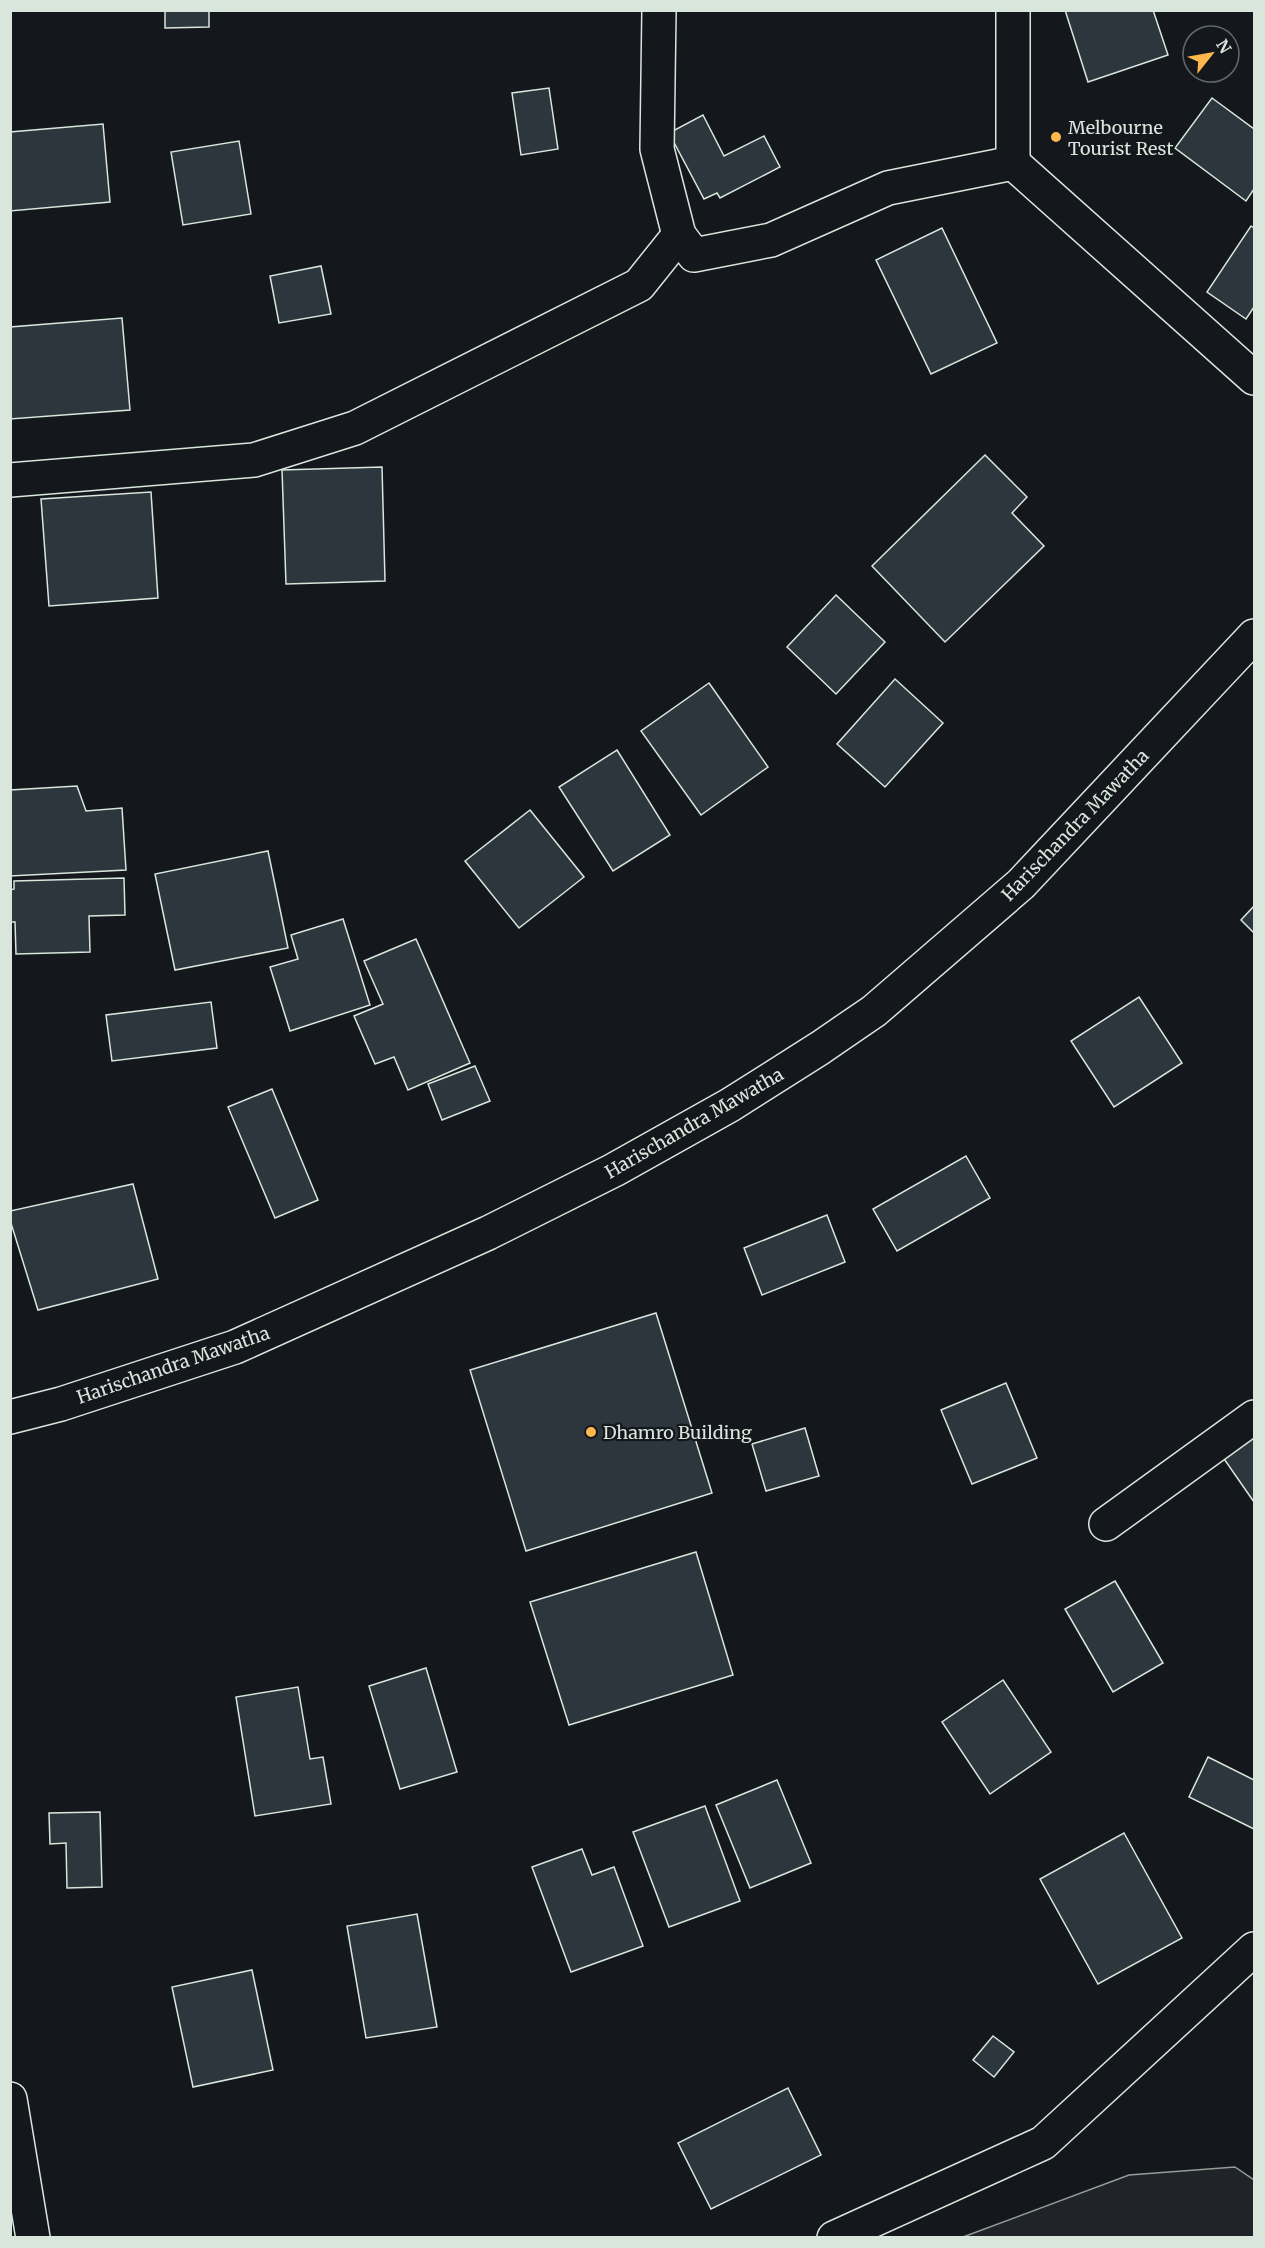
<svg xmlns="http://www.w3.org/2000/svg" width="1265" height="2248" font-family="Merriweather,serif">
<rect width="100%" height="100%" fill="#14181c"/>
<polygon fill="#202428" stroke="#939e99" stroke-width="1.5" points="1235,2167 1254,2180 1254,2237 963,2237 1129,2175"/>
<g fill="#2c363c" stroke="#d8e6dc" stroke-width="1.5">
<polygon points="165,10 209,10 209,27 165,28"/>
<polygon points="1065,10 1153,10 1168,55 1088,82"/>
<polygon points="549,88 558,149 521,155 512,93"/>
<polygon points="1212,98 1254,129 1254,189 1246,201 1175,148"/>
<polygon points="703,115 724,156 764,136 780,167 720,198 717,193 704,199 669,133"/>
<polygon points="103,124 110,202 10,211 10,132"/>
<polygon points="239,141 251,214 183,225 171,152"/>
<polygon points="1251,226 1254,228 1254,307 1246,319 1207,292"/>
<polygon points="942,228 997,343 931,374 876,260"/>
<polygon points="321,266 331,314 279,323 270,276"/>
<polygon points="122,318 130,410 10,419 10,327"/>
<polygon points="985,455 1027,497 1012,513 1044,546 945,642 872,566"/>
<polygon points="382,467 385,581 286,584 282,470"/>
<polygon points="151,492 158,598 49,606 41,499"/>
<polygon points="836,595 885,642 836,694 787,647"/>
<polygon points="895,679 943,723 885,787 837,744"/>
<polygon points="709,683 768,767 701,815 641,731"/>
<polygon points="617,750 670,835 613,871 559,787"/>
<polygon points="77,786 86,811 122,808 126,870 10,876 10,790"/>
<polygon points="530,810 584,877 519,928 465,861"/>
<polygon points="268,851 288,948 175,970 155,874"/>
<polygon points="124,878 125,915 89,916 90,952 16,954 15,922 10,922 10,890 14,889 14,881"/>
<polygon points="1254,906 1254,933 1241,920"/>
<polygon points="343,919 370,1005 290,1031 270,967 298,959 291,935"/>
<polygon points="416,939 470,1063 408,1090 394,1057 375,1064 354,1016 383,1004 364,961"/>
<polygon points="1139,997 1182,1063 1114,1107 1071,1041"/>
<polygon points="211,1002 217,1048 112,1061 106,1015"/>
<polygon points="475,1066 490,1101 442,1120 428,1084"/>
<polygon points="272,1089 318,1200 275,1218 228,1107"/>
<polygon points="966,1156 990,1198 897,1251 873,1209"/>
<polygon points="133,1184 158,1279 38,1310 10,1220 10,1211"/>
<polygon points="827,1215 845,1262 762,1295 744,1248"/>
<polygon points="656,1313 712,1493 526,1551 470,1370"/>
<polygon points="1006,1383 1037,1458 972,1484 941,1410"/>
<polygon points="805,1428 819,1476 766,1491 752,1444"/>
<polygon points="1254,1432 1254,1502 1222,1456"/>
<polygon points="696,1552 733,1675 569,1725 530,1602"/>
<polygon points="1115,1581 1163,1663 1113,1692 1065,1609"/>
<polygon points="426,1668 457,1772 400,1789 369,1686"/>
<polygon points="1003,1680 1051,1752 990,1794 942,1722"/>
<polygon points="298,1687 310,1759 323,1757 331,1804 255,1816 236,1697"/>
<polygon points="1208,1757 1254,1780 1254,1829 1189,1797"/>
<polygon points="777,1780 811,1863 750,1888 716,1805"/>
<polygon points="705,1806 740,1901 669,1927 633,1832"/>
<polygon points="100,1812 102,1887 67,1888 66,1843 50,1844 49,1813"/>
<polygon points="1124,1833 1182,1938 1098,1984 1040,1879"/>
<polygon points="582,1849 592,1875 614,1867 643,1946 571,1972 532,1867"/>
<polygon points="417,1914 437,2027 366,2038 347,1926"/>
<polygon points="252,1970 273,2070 193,2087 172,1987"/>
<polygon points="993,2036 1014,2052 994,2077 973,2060"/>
<polygon points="788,2088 821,2155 711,2209 678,2143"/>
</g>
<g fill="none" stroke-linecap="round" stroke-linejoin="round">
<g stroke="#d8e6dc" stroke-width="36">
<g id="street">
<polyline points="659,10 657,149 679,235 694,255 771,240 888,188 1013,163 1013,10"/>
<polyline points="1013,163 1254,378"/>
<polyline points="10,480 254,460 355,428 639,285 679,235"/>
<polyline points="1106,1524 1254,1417"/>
<polyline points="10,2099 33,2238"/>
<polyline points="834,2238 1043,2143 1254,1949"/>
</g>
</g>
<g stroke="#d8e6dc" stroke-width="36">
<polyline id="primary" points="10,1417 61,1404 235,1347 488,1233 614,1170 730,1105 820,1048 874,1011 1021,884 1254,636"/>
</g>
<use href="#street" stroke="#14181c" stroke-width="33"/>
<use href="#primary" stroke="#14181c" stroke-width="33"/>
</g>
<g fill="#ffb74d" stroke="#14181c" stroke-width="2">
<circle cx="1056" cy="137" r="6"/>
<circle cx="591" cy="1432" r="6"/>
</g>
<g text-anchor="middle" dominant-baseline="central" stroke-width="4.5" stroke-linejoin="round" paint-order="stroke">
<g font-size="18" fill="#d8e6dc" stroke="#14181c" text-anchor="start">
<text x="1068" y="127">Melbourne<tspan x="1068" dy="21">Tourist Rest</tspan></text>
<text x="603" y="1432">Dhamro Building</text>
</g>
<g font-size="18" fill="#d8e6dc" stroke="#14181c">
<text transform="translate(1075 825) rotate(-46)">Harischandra Mawatha</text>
<text transform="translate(694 1123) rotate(-30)">Harischandra Mawatha</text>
<text transform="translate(173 1365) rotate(-19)">Harischandra Mawatha</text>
</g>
</g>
<rect width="1265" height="2248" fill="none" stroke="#d8e6dc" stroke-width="24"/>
<g transform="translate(1211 54) rotate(59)"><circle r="28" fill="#14181c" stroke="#626a69" stroke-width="1.5"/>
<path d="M0-4.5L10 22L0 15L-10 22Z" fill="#ffb74d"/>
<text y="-9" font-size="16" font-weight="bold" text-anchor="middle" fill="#d8e6dc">N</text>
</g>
</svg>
